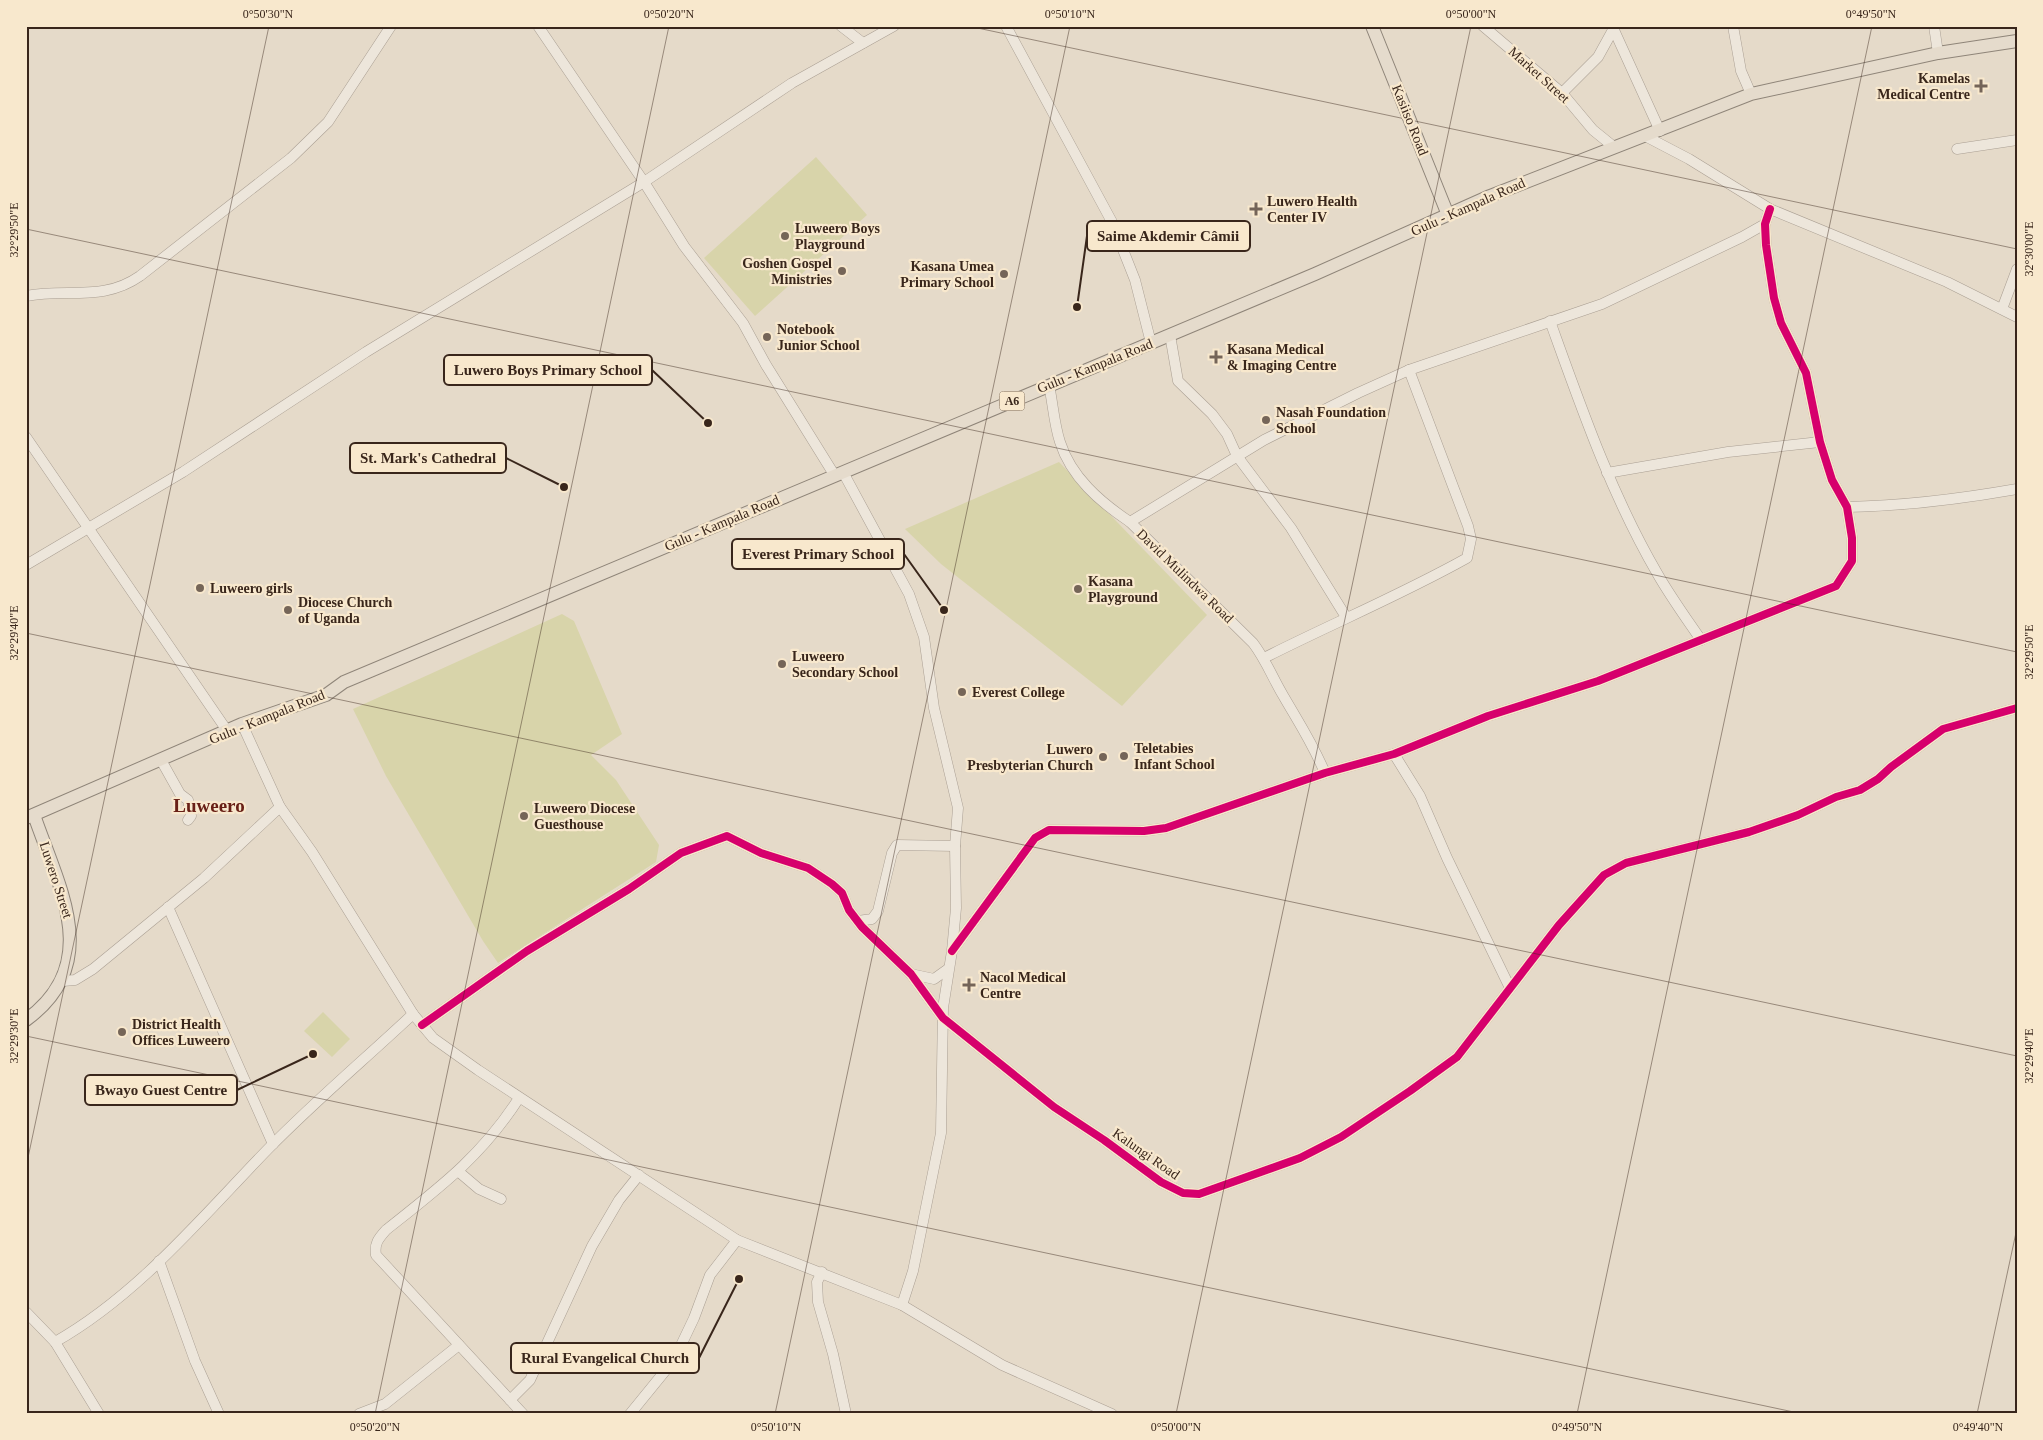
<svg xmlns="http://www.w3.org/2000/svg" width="2043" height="1440" font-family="Georgia,serif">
<rect width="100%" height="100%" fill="#e5dac9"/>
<g fill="#d8d4aa">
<polygon points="816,157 867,215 755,316 704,258"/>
<polygon points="1059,462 1207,615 1122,706 941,564 905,529"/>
<polygon points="562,614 574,621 622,734 591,755 616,780 659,845 656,862 498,963 483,941 386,776 353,709"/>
<polygon points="323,1012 350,1039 332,1057 304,1031"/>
</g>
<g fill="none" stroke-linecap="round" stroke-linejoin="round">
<g stroke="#aa9f93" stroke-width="11">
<g id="minor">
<polyline points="538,26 644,182 684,246 743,323 766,365 835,476"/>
<polyline points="841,26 863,43"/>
<polyline points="1006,26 1112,222 1135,280 1151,343"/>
<polyline points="1483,26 1562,93 1593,130 1614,147"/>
<polyline points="1733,26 1741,71 1751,94"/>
<polyline points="1934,26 1938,53"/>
<polyline points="1614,30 1660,131"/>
<polyline points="1562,93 1598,57 1614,28"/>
<polyline points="1645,136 1689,159 1770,209 1947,282 2017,317"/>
<polyline points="1957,149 2017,140"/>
<path d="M26,296C67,288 103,302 140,276L291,158L328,122L391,26"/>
<polyline points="2002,309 2017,269"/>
<path d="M1550,321C1581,407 1611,494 1657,573C1670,596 1686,618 1701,640"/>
<polyline points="1170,335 1178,381 1212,414 1227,434 1237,456 1291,528 1346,617"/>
<path d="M1049,385C1053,404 1054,424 1060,442C1071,477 1100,502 1130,522L1253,643C1266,660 1273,679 1284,697C1299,723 1313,744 1325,773"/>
<polyline points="26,437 228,732"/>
<polyline points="1607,473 1728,452 1820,442"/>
<polyline points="844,474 909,594 924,637 934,708 958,808 955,846 956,908 952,951 943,1008 941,1133 913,1271 902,1305"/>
<path d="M1847,507C1904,506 1960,499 2017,489"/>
<polyline points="1130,522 1264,440 1358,393 1409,370 1602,304 1742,237 1765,224"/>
<polyline points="26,565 183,472 366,352 644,182 792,83 894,26"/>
<path d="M1264,658C1331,624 1401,595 1467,558L1471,539L1468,526L1409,370"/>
<polyline points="242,724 280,807 312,852 413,1014 433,1038 478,1070 737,1240 902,1305 1002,1365 1112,1414"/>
<polyline points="1394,754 1420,796 1447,858 1510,988"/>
<polyline points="161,760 180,794 188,800 191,816 188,820"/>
<polyline points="168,907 273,1144"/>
<polyline points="858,921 872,919 878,911 892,853 897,845 955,846"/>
<polyline points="952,951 1035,838 1049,830 1144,831 1166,828 1325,773 1394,754 1488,716 1598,681 1836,586 1852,561 1852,538 1847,507 1832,480 1820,442 1806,373 1781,323 1774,298 1766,245 1765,224 1770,209"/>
<polyline points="911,974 934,979 948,969"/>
<polyline points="63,981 75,980 93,969 204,878 280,807"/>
<polyline points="422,1025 527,951 629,889 681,853 727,836 761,853 808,868 832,884 842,893 849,910 862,927 911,974 943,1018 1054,1107 1104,1140 1161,1182 1183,1193 1199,1194 1300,1158 1341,1137 1410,1091 1457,1057 1559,925 1604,875 1626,863 1749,832 1798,815 1836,797 1860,790 1878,779 1891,767 1943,729 2017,708"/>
<path d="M519,1098C482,1156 439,1188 386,1230C379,1238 374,1243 376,1255L523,1414"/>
<polyline points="459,1172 479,1189 501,1199"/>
<polyline points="159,1261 195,1361 219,1414"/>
<polyline points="822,1272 817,1282 818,1302 833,1354 846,1414"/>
<polyline points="26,1312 55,1342 99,1414"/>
<path d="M55,1342C138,1295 202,1217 268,1149C314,1102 365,1059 413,1014"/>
<polyline points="510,1400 530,1380 592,1246 619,1200 639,1175"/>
<polyline points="359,1414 385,1404 459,1345"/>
<polyline points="630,1414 674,1360 694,1318 710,1275 737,1240"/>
</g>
</g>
<g stroke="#8f8579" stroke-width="14">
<g id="major">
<polyline points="1372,26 1448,215"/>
<polyline points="26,818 242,724 326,695 344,682 1315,274 1490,196 1751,94 1938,53 2017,41"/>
<path d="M26,1020C104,963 59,888 34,815"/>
</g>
</g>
<use href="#minor" stroke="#ede6db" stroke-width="10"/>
<use href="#major" stroke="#e5dbcc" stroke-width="12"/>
<g stroke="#f8e8cd" stroke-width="11">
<g id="cycleway">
<polyline points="952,951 1035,838 1049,830 1144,831 1166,828 1325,773 1394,754 1488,716 1598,681 1836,586 1852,561 1852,538 1847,507 1832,480 1820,442 1806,373 1781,323 1774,298 1766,245 1765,224 1770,209"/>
<polyline points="422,1025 527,951 629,889 681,853 727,836 761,853 808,868 832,884 842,893 849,910 862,927 911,974 943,1018 1054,1107 1104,1140 1161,1182 1183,1193 1199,1194 1300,1158 1341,1137 1410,1091 1457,1057 1559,925 1604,875 1626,863 1749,832 1798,815 1836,797 1860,790 1878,779 1891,767 1943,729 2017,708"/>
</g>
</g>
<use href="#cycleway" stroke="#d6006c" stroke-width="8"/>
</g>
<path fill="none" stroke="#39261b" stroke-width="1" stroke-opacity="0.45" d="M968,26L2017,249M26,229L2017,652M26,633L2017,1056M26,1036L1803,1414M26,1167L269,26M375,1414L669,26M775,1414L1070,26M1176,1414L1471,26M1577,1414L1872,26M1977,1414L2017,1228"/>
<g fill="#756558" stroke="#f8e8cd" stroke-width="2">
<path d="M1978.5 78.5h5v5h5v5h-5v5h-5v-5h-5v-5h5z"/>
<path d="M1253.5 201.5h5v5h5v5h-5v5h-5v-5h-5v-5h5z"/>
<circle cx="785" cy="236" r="5"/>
<circle cx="842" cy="271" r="5"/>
<circle cx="1004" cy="274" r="5"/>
<circle cx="767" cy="337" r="5"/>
<path d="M1213.5 349.5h5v5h5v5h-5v5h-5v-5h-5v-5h5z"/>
<circle cx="1266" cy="420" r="5"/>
<circle cx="200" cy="588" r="5"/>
<circle cx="1078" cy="589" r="5"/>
<circle cx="288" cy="610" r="5"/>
<circle cx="782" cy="664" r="5"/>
<circle cx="962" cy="692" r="5"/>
<circle cx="1124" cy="756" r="5"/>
<circle cx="1103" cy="757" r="5"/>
<circle cx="524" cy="816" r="5"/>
<path d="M966.5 977.5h5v5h5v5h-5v5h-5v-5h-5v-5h5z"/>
<circle cx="122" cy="1032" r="5"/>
</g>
<g text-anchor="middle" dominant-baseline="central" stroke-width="4.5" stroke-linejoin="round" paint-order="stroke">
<rect fill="#f8e8cd" stroke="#726050" stroke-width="1" x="999.5" y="391.5" width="25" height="19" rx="4"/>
<g font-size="12" font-weight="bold" fill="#39261b">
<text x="1012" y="401">A6</text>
</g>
<g font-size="14" fill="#39261b" stroke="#f8e8cd">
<text transform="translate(1539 75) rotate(42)">Market Street</text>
<text transform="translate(1410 120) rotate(68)">Kasiiso Road</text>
<text transform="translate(1468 207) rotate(-24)">Gulu - Kampala Road</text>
<text transform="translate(1095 366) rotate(-22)">Gulu - Kampala Road</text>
<text transform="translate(722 523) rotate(-23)">Gulu - Kampala Road</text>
<text transform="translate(1185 576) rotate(44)">David Mulindwa Road</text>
<text transform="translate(267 717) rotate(-22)">Gulu - Kampala Road</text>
<text transform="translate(56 880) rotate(72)">Luwero Street</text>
<text transform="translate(1146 1154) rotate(35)">Kalungi Road</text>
</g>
<g font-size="14" font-weight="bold" fill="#39261b" stroke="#f8e8cd" text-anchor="start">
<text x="1970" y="78" text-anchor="end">Kamelas<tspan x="1970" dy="16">Medical Centre</tspan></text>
<text x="1267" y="201">Luwero Health<tspan x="1267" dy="16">Center IV</tspan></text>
<text x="795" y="228">Luweero Boys<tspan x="795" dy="16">Playground</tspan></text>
<text x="832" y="263" text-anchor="end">Goshen Gospel<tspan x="832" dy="16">Ministries</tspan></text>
<text x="994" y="266" text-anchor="end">Kasana Umea<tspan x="994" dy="16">Primary School</tspan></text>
<text x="777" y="329">Notebook<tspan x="777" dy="16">Junior School</tspan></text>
<text x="1227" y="349">Kasana Medical<tspan x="1227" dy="16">&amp; Imaging Centre</tspan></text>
<text x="1276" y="412">Nasah Foundation<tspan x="1276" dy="16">School</tspan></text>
<text x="1088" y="581">Kasana<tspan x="1088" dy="16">Playground</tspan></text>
<text x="210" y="588">Luweero girls</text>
<text x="298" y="602">Diocese Church<tspan x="298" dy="16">of Uganda</tspan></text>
<text x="792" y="656">Luweero<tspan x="792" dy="16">Secondary School</tspan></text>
<text x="972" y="692">Everest College</text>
<text x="1134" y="748">Teletabies<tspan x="1134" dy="16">Infant School</tspan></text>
<text x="1093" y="749" text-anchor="end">Luwero<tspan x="1093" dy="16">Presbyterian Church</tspan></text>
<text x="534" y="808">Luweero Diocese<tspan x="534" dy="16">Guesthouse</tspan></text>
<text x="980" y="977">Nacol Medical<tspan x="980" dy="16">Centre</tspan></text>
<text x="132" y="1024">District Health<tspan x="132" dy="16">Offices Luweero</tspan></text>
</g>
<g font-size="19" font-weight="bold" fill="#692016" stroke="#f8e8cd">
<text x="209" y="805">Luweero</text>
</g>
</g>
<path fill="none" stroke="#39261b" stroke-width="2" d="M1077 307L1087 236M708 423L652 370M564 487L506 458M944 610L904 554M313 1054L237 1090M739 1279L699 1358"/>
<g fill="#39261b" stroke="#f8e8cd" stroke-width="2">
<circle cx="1077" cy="307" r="5"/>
<circle cx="708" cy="423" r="5"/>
<circle cx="564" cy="487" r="5"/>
<circle cx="944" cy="610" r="5"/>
<circle cx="313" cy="1054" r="5"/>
<circle cx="739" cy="1279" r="5"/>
</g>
<g fill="#f8e8cd" stroke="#39261b" stroke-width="2">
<rect x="1087" y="221" width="163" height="30" rx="5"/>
<rect x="444" y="355" width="208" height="30" rx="5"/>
<rect x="350" y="443" width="156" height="30" rx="5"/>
<rect x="732" y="539" width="172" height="30" rx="5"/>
<rect x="85" y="1075" width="152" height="30" rx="5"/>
<rect x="511" y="1343" width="188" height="30" rx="5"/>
</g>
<g font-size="15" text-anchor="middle" font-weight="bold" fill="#39261b">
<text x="1168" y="241">Saime Akdemir Câmii</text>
<text x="548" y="375">Luwero Boys Primary School</text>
<text x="428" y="463">St. Mark's Cathedral</text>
<text x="818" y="559">Everest Primary School</text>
<text x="161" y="1095">Bwayo Guest Centre</text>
<text x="605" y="1363">Rural Evangelical Church</text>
</g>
<rect width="2043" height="1440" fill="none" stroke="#f8e8cd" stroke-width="55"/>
<rect x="28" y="28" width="1988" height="1384" fill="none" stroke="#39261b" stroke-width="2"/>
<g font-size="12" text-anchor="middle" fill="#39261b">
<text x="268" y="18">0°50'30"N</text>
<text x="669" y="18">0°50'20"N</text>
<text x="1070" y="18">0°50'10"N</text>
<text x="1471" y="18">0°50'00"N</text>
<text x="1871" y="18">0°49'50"N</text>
<text transform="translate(14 230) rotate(-90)" y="4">32°29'50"E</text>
<text transform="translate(2029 249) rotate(-90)" y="4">32°30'00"E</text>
<text transform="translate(14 633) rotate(-90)" y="4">32°29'40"E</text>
<text transform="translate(2029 652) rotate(-90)" y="4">32°29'50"E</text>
<text transform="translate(14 1036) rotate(-90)" y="4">32°29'30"E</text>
<text transform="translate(2029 1056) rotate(-90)" y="4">32°29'40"E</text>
<text x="375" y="1431">0°50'20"N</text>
<text x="776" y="1431">0°50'10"N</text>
<text x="1176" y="1431">0°50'00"N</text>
<text x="1577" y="1431">0°49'50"N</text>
<text x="1978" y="1431">0°49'40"N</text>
</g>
</svg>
